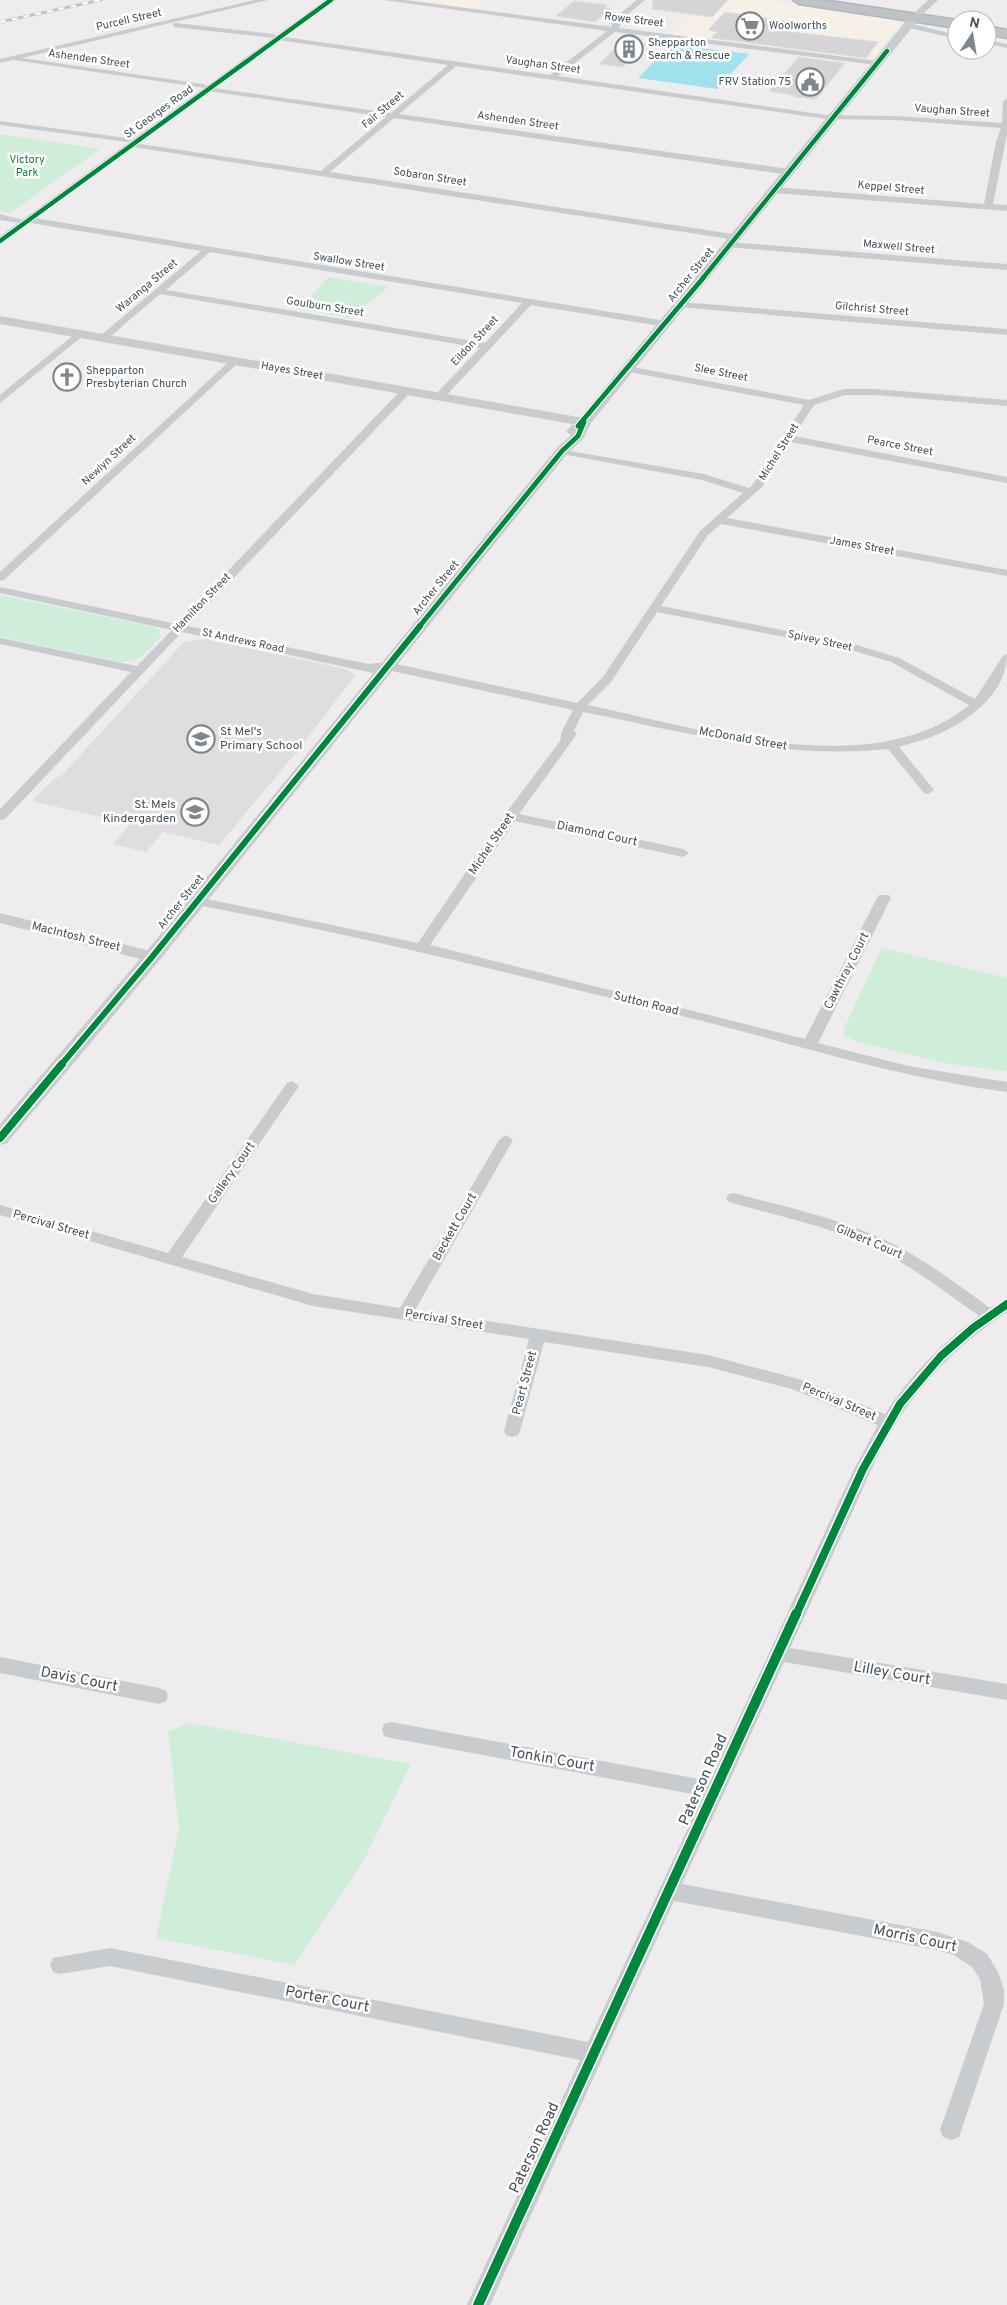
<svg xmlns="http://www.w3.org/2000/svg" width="1007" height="2305" font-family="Overpass,sans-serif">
<rect width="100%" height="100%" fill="#eeeced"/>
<g fill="#f6f0e7">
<polygon points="411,0 487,0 477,8"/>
<polygon points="707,0 763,0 891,17 900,24 871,59 671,35"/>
</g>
<polygon fill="#dfdddf" points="205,639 345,669 355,676 295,754 219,845 163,832 146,852 113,844 130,824 32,801 54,779 62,775 184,642"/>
<g fill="#cfeeda">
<polygon points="0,134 100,149 10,213 0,211"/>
<polygon points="328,277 388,287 350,318 300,309"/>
<path d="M0,595L155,627L160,630V637C146,653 143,660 121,662L0,637Z"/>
<polygon points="882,948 1007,978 1007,1071 950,1064 857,1042 844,1035 844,1028"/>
<polygon points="189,1723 411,1764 363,1862 294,1965 156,1938 179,1828 168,1732"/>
</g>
<polygon fill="#a2e2ee" points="671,44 749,54 717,89 638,78"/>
<g fill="#d5d4d7" stroke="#dfdee0">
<polygon points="653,0 728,0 712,17 652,9"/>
<polygon points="574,1 607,5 605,7 611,8 595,22 556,16"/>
<polygon points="725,12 793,22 784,31 878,42 866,58 711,38 717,32 708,30"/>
<polygon points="622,42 645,45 623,67 599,64"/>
<polygon points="799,57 845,63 816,99 794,97 796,96 769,91"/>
</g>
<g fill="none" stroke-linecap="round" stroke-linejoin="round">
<g stroke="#b2b7bd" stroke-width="3">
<g id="trunk">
<polygon points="793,0 823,0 957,20 957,28 799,4"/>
<polygon points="987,26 1007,30 1007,38 987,34"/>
</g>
</g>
<g fill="#c8ccce" fill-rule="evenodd">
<polygon points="255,0 268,0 22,58 203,84 207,86 206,88 13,60 0,63 0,59"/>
<polygon points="384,0 405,0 612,27 611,21 637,0 645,0 626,16 619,28 877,61 881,63 877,65 615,32 558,76 826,115 895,116 1002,123 1003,101 1007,99 1007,134 993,204 1007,205 1007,211 774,193 770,190 774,187 984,204 996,142 1001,128 895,120 826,119 456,66 399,114 789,169 793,172 789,175 394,118 330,172 739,235 739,239 736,240 133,147 129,145 133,143 321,171 386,117 209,91 205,89 206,87 391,113 448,65 279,40 275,38 173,27 173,23 176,23 273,34 277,36 550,75 607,31"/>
<polygon points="908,23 957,35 957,39 905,27 904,25"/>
<polygon points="987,40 1007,44 1007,48 987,44"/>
<polygon points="0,121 127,138 131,140 127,142 0,125"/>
<polygon points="0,214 23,220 19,223 0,220"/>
<path d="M28,217L666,321L671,324L666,327L531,305L443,399L439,400L434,397L435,395L480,348L160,294L105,341H99V337L201,251L25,222V218ZM210,252L522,303L485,343L166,290Z"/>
<polygon points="729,242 1007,264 1007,270 726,247 725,245"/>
<polygon points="681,302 1007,329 1007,335 678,307 678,303"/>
<polygon points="76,333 84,335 0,403 0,395"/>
<polygon points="232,359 240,361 4,580 0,581 0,572"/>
<path d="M627,366L809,400L844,389H876L1007,400V406L876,395H845L814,405L794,436L1007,477V483L791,442L762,487L727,518L1007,570V576L721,524L708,535L661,606L857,645L899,658L975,699L1003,656L1007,654C1007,693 969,721 936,735C925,740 911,743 899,747L934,790L928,794L924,793L888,749C783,760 685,732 583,712L574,731L577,734L519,814L683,849L689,853L683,857L515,821L430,945L805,1039L877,898L879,895H889L891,898L818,1043L908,1066L1007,1082V1092C908,1079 814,1050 718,1025C545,982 373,938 197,905L190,901L197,897L418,943L506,813L560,741L562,731L573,710L387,670L378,674L182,632L5,819L0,820V809L131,672L0,644V638L137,666L172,630L0,593V587L177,624L401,390H409V394L188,626L368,664L387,662L577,703L603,677L700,531L743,493L702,480L562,454L557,451L558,449L704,474L749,488L754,483L804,405L624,371L622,369ZM657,612L851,650L891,662L969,705C874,784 697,728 588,705L611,682Z"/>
<path d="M292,1081L299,1086L182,1257L313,1294L400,1308L499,1140L506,1135L513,1140L415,1310L708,1355L802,1380L885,1414C910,1375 942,1343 979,1316C945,1292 912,1266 875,1248C829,1226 777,1216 729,1202L726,1198L729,1194L734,1193C785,1207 840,1218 887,1241C924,1259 957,1284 990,1308L1007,1298V1312C968,1338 933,1370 906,1408C883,1440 868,1477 852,1513C831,1558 811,1603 790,1648L1007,1684V1700L784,1662L682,1884L937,1932L968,1942L987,1954L998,1972L1004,1990V2004L959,2137L951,2140L943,2137L940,2130L984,2004L980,1979L972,1967L954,1955L937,1950L674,1901L490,2305H467L580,2060L110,1966L60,1974L53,1972L50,1965L53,1958L110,1948L588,2042L703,1796L391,1738L384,1736L382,1730L384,1724L391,1722L710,1781L854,1469L878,1425L792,1389L708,1367L544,1342L520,1431L518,1435L512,1437L506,1435L504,1431L529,1339L313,1306L0,1215V1205L168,1253L287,1083Z"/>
<polygon points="0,1657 159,1688 166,1691 168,1696 166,1701 159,1704 0,1673"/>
</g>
<g fill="#c8ccce" fill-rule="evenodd">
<polygon points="325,0 336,0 0,244 0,236"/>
<polygon points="928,0 938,0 918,19 912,19 912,15"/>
<polygon points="0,316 584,418 590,422 584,426 0,324"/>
<polygon points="0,913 158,953 161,957 158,961 152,962 0,923"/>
</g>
<polygon fill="#c9cccf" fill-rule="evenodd" points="915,14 919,15 919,19 591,423 583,439 567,454 159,961 7,1143 0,1145 0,1124 145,953 557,448 571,435 566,431 579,419 911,15"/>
<use href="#trunk" fill="#bec3c8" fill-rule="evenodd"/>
<g stroke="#c2c4c7" stroke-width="3">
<polyline id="rail" points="0,22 101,0"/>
</g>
<use href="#rail" stroke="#fff" stroke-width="2" stroke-dasharray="6" stroke-linecap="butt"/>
<g stroke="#fff" stroke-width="6">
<g id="cycleway-far4">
<polyline points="0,241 331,0"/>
<polyline points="703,278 887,51"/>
</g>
</g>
<g stroke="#fff" stroke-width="7">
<g id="cycleway-far3">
<polyline points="578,426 704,277"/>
<polyline points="419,627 562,451 578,436 584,422"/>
</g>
</g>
<g stroke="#fff" stroke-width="9">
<polyline id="cycleway-far2" points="61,1065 152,957 420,626"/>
</g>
<g stroke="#fff" stroke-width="11">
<g id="cycleway-far1">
<polyline points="0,1138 62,1064"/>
<polyline points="796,1615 863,1469 900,1404 941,1356 973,1328 1007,1304"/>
</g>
</g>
<g stroke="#fff" stroke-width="13">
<polyline id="cycleway" points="478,2305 796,1614"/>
</g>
<use href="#cycleway-far4" stroke="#00873e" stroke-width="4.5"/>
<use href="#cycleway-far3" stroke="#00873e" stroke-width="5"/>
<use href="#cycleway-far2" stroke="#00873e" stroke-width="6"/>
<use href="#cycleway-far1" stroke="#00873e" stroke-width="8"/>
<use href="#cycleway" stroke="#00873e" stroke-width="10"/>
</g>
<defs>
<g id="supermarket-ring" transform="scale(1.4375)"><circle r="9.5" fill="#fff" stroke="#7f878d" stroke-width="1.5"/><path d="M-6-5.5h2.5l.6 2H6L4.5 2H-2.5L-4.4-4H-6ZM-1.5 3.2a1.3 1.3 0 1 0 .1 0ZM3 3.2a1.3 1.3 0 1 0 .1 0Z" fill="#7f878d"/></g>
<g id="building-ring" transform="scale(1.4375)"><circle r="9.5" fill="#fff" stroke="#7f878d" stroke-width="1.5"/><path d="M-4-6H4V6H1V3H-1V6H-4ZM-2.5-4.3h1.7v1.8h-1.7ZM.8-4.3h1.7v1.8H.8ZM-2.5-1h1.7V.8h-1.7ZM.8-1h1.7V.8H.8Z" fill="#7f878d"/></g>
<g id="civic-ring" transform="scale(1.4375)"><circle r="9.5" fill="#fff" stroke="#7f878d" stroke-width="1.5"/><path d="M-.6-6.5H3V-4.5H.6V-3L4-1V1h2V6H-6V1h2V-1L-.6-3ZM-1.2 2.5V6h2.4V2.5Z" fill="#7f878d"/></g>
<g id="church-ring" transform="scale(1.4375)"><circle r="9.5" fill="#fff" stroke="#7f878d" stroke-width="1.5"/><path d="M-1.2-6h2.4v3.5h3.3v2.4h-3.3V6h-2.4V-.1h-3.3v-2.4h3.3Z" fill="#7f878d"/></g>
<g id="school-ring" transform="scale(1.4375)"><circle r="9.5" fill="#fff" stroke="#7f878d" stroke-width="1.5"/><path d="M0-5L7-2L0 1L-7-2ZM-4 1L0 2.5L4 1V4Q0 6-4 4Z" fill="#7f878d"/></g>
</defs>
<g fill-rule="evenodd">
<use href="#supermarket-ring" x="750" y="26"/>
<use href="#building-ring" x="629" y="49"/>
<use href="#civic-ring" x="810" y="82"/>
<use href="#church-ring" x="67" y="377"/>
<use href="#school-ring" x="201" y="739"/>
<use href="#school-ring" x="195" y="812"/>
</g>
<g text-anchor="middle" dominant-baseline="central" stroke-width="5" stroke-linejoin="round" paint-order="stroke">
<g font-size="11" fill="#43505a" stroke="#fff">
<text transform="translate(129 20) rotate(-13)">Purcell Street</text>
<text transform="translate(634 20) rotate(7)">Rowe Street</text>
<text transform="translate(89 59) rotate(8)">Ashenden Street</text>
<text transform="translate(543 65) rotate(8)">Vaughan Street</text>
<text transform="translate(383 110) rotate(-40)">Fair Street</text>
<text transform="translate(952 111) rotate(4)">Vaughan Street</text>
<text transform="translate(159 112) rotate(-36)">St Georges Road</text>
<text transform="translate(518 121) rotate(8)">Ashenden Street</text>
<text transform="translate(430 177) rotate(9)">Sobaron Street</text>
<text transform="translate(891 188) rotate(5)">Keppel Street</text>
<text transform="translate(899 247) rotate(5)">Maxwell Street</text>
<text transform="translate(349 262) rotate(9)">Swallow Street</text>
<text transform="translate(691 275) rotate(-51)">Archer Street</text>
<text transform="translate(147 286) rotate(-40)">Waranga Street</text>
<text transform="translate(325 307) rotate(9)">Goulburn Street</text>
<text transform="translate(872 309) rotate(5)">Gilchrist Street</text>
<text transform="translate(475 341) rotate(-47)">Eildon Street</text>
<text transform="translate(292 371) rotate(10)">Hayes Street</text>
<text transform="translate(721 373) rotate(11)">Slee Street</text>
<text transform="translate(900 446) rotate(11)">Pearce Street</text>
<text transform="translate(779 452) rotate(-58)">Michel Street</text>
<text transform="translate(109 460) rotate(-43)">Newlyn Street</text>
<text transform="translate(862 546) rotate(10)">James Street</text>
<text transform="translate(436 588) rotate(-51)">Archer Street</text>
<text transform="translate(202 603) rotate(-46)">Hamilton Street</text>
<text transform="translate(243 641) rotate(12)">St Andrews Road</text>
<text transform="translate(820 641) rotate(12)">Spivey Street</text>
<text transform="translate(181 902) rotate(-51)">Archer Street</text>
</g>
<g font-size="11" fill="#43505a" stroke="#fff" text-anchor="start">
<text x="769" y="26">Woolworths</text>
<text x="648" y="43">Shepparton<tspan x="648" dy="13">Search &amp; Rescue</tspan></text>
<text x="791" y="82" text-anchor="end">FRV Station 75</text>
<text x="86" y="371">Shepparton<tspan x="86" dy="13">Presbyterian Church</tspan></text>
</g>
<g font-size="11" fill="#127d42" stroke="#fff">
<text x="27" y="160">Victory<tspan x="27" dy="13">Park</tspan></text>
</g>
<g font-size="12" fill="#43505a" stroke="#fff" text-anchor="start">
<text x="220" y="732">St Mel's<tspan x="220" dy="14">Primary School</tspan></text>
<text x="176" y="805" text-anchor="end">St. Mels<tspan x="176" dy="14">Kindergarden</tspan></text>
</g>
<g font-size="12" fill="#43505a" stroke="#fff">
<text transform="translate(743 739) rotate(10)">McDonald Street</text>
<text transform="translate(597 834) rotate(12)">Diamond Court</text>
<text transform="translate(492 844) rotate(-56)">Michel Street</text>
<text transform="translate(76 937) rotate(14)">MacIntosh Street</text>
<text transform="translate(847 971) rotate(-63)">Cawthray Court</text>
<text transform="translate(646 1004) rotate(14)">Sutton Road</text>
<text transform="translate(232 1173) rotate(-55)">Gallery Court</text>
<text transform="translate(51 1225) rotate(16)">Percival Street</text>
<text transform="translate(455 1227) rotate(-60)">Beckett Court</text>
<text transform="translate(869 1242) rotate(23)">Gilbert Court</text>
<text transform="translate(444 1320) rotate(9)">Percival Street</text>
<text transform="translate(525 1383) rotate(-75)">Peart Street</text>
<text transform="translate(839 1402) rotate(23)">Percival Street</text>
</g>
<g font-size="15" fill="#43505a" stroke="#fff">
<text transform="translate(892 1674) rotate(10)">Lilley Court</text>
<text transform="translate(79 1680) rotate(11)">Davis Court</text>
<text transform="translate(552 1760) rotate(10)">Tonkin Court</text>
<text transform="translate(704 1780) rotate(-66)">Paterson Road</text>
<text transform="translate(915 1939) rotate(12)">Morris Court</text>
<text transform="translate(327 2000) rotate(11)">Porter Court</text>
<text transform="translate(535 2148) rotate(-65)">Paterson Road</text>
</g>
</g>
<g transform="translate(972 35) rotate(12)"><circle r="24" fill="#ffffff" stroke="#b4b9bd"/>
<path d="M0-4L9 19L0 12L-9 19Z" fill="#7f878d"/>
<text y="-8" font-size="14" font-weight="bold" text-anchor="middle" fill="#43505a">N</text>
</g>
</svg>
